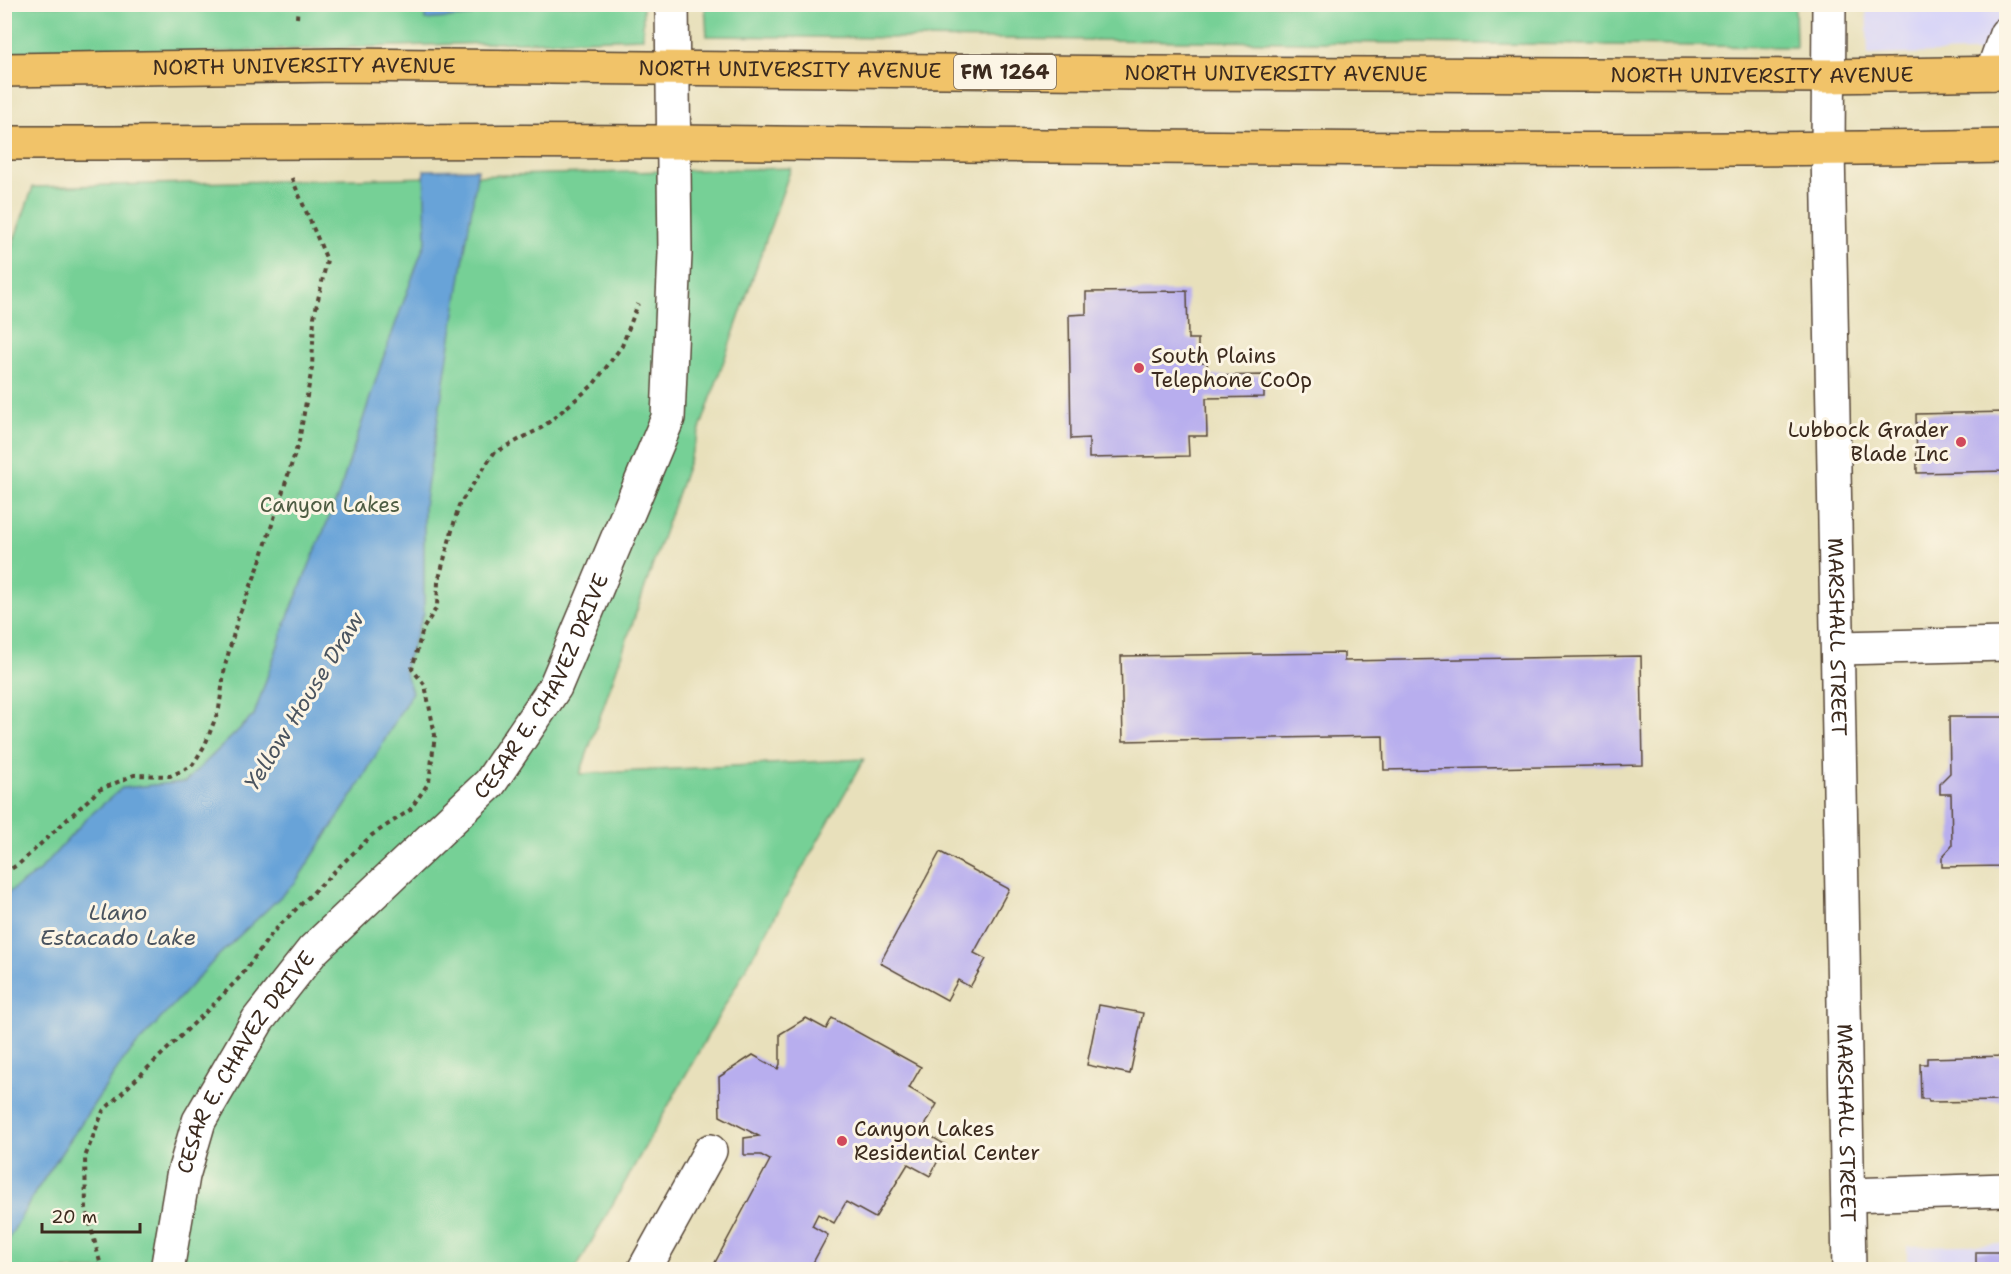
<svg xmlns="http://www.w3.org/2000/svg" width="2011" height="1274" font-family="'Shantell Sans',sans-serif">
<rect width="100%" height="100%" fill="#fcf5e5"/>
<filter id="ink" filterUnits="userSpaceOnUse"><feTurbulence type="fractalNoise" baseFrequency=".0167" numOctaves="2"/><feDisplacementMap in="SourceGraphic" scale="12" xChannelSelector="R" yChannelSelector="G"/><feConvolveMatrix kernelMatrix="1 2 1 2 8 2 1 2 1" color-interpolation-filters="sRGB"/></filter>
<filter id="wash" filterUnits="userSpaceOnUse"><feTurbulence type="fractalNoise" baseFrequency=".008" numOctaves="4" result="noise"/><feDisplacementMap in="SourceGraphic" scale="24" xChannelSelector="R" yChannelSelector="G"/><feGaussianBlur stdDeviation="1.35" result="paint"/><feColorMatrix in="noise" values="0 0 0 0 0 0 0 0 0 0 0 0 0 0 0 0 0 1.4 0 .05"/><feComposite in="paint" operator="in"/></filter>
<g filter="url(#wash)">
<rect width="100%" height="100%" fill="#e8e0bb"/>
<g fill="#d9d6f7">
<polygon points="1866,5 2006,5 2006,51 1868,55"/>
<polygon points="2006,1244 2006,1269 1907,1269 1907,1246"/>
</g>
<g fill="#76d096" stroke="#587d5a" stroke-width="1.5">
<polygon points="1795,4 1796,47 707,36 705,5"/>
<polygon points="4,5 643,5 643,38 5,59"/>
<polygon points="791,168 580,774 864,759 576,1269 5,1270 4,268 33,187"/>
</g>
<g fill="#67a3d8" stroke="#51667b" stroke-width="1.5">
<polygon points="426,5 426,4 476,5 471,16 425,20"/>
<polygon points="478,169 424,506 424,613 404,669 412,692 356,790 295,883 218,956 124,1059 36,1191 5,1245 5,895 39,871 88,817 122,788 185,782 254,715 287,619 338,496 382,361 426,240 424,170"/>
</g>
<g id="blocks">
<g fill="#b8aeee">
<polygon points="1187,291 1188,339 1198,339 1198,362 1207,362 1208,376 1264,375 1264,397 1206,398 1207,436 1188,436 1189,456 1089,458 1089,438 1071,439 1069,315 1086,314 1086,292"/>
<polygon points="2006,412 2006,471 1917,473 1916,414"/>
<polygon points="1344,653 1344,661 1641,656 1643,765 1384,770 1383,736 1123,741 1121,656"/>
<polygon points="1949,717 2006,717 2006,866 1942,867 1942,857 1952,846 1951,794 1940,794 1940,783 1950,773"/>
<polygon points="940,852 1009,889 974,953 986,959 970,987 958,980 947,1000 880,963"/>
<polygon points="1099,1005 1143,1013 1130,1074 1087,1065"/>
<polygon points="806,1018 826,1029 832,1018 921,1067 909,1088 937,1104 922,1131 946,1145 930,1176 908,1164 875,1218 846,1202 834,1223 818,1214 812,1226 828,1235 809,1270 711,1270 770,1160 761,1155 744,1155 744,1138 759,1136 720,1116 719,1077 753,1055 778,1069 780,1064 780,1034"/>
<polygon points="2006,1056 2006,1101 1929,1102 1928,1099 1921,1099 1920,1064 1927,1064 1927,1058"/>
<rect x="1976" y="1252" width="30" height="18"/>
</g>
</g>
</g>
<g filter="url(#ink)">
<use href="#blocks" fill-opacity="0" stroke="#554536" stroke-width="1.5"/>
<g fill="none" stroke-linecap="round" stroke-linejoin="round">
<g stroke="#554536" stroke-width="36">
<g id="minor">
<path id="s1" d="M1829,4L1828,149L1849,1270"/>
<polyline points="1992,73 2006,34"/>
<polyline points="1839,648 2006,644"/>
<polyline points="1848,1195 2006,1190"/>
<path id="s2" d="M167,1270L183,1176L199,1121L258,1020L313,950L490,783L555,687L668,418L675,253L672,4"/>
<polyline points="644,1270 710,1151"/>
</g>
</g>
<g stroke="#554536" stroke-width="36">
<g id="major">
<path id="s3" d="M4,70L339,65L1145,73L1829,76L2006,73"/>
<path d="M4,143C229,143 454,140 679,142C1121,146 1564,154 2006,146"/>
</g>
</g>
<g stroke="#554536" stroke-width="4" stroke-dasharray="4.5 4.5" stroke-linecap="butt">
<polyline points="297,18 298,4"/>
<polyline points="4,873 19,864 99,790 134,775 170,776 192,766 205,745 219,709 225,666 238,618 258,568 299,441 312,368 314,317 327,260 290,174"/>
<polyline points="102,1270 86,1208 85,1157 103,1111 212,1006 241,976 273,932 345,861 372,835 410,810 429,782 435,735 425,685 412,669 423,629 437,607 438,582 459,505 494,453 543,427 593,385 622,346 638,304"/>
</g>
<use href="#minor" stroke="#fff" stroke-width="33"/>
<use href="#major" stroke="#f1c369" stroke-width="33"/>
</g>
</g>
<g fill="#d1495b" stroke="#fcf5e5" stroke-width="2">
<circle cx="1139" cy="368" r="6"/>
<circle cx="1961" cy="442" r="6"/>
<circle cx="842" cy="1141" r="6"/>
</g>
<g text-anchor="middle" dominant-baseline="central" stroke-width="6" stroke-linejoin="round" paint-order="stroke">
<rect fill="#fcf5e5" stroke="#75675a" stroke-width="1.5" x="954" y="55" width="102" height="34" rx="4.5"/>
<g font-size="20" font-weight="bold" fill="#3b2a1e">
<text x="1005" y="72">FM 1264</text>
</g>
<g font-size="21" fill="#3b2a1e" stroke="#fcf5e5">
<text stroke="none"><textPath href="#s3" startOffset="300">NORTH UNIVERSITY AVENUE</textPath></text>
<text stroke="none"><textPath href="#s3" startOffset="786">NORTH UNIVERSITY AVENUE</textPath></text>
<text stroke="none"><textPath href="#s3" startOffset="1272">NORTH UNIVERSITY AVENUE</textPath></text>
<text stroke="none"><textPath href="#s3" startOffset="1758">NORTH UNIVERSITY AVENUE</textPath></text>
<text stroke="none"><textPath href="#s1" startOffset="633">MARSHALL STREET</textPath></text>
<text stroke="none"><textPath href="#s2" startOffset="712">CESAR E. CHAVEZ DRIVE</textPath></text>
<text stroke="none"><textPath href="#s2" startOffset="226">CESAR E. CHAVEZ DRIVE</textPath></text>
<text stroke="none"><textPath href="#s1" startOffset="1119">MARSHALL STREET</textPath></text>
</g>
<g font-size="21" fill="#3b2a1e" stroke="#fcf5e5" text-anchor="start">
<text x="1151" y="356">South Plains<tspan x="1151" dy="24">Telephone CoOp</tspan></text>
<text x="1949" y="430" text-anchor="end">Lubbock Grader<tspan x="1949" dy="24">Blade Inc</tspan></text>
<text x="854" y="1129">Canyon Lakes<tspan x="854" dy="24">Residential Center</tspan></text>
</g>
<g font-size="21" fill="#4d5c42" stroke="#fcf5e5">
<text x="330" y="505">Canyon Lakes</text>
</g>
<g font-size="22" font-style="italic" fill="#4a545f" stroke="#fcf5e5">
<text transform="translate(304 701) rotate(-58)">Yellow House Draw</text>
<text x="118" y="912">Llano<tspan x="118" dy="25">Estacado Lake</tspan></text>
</g>
</g>
<rect width="2011" height="1274" fill="none" stroke="#fcf5e5" stroke-width="24"/>
<path d="M42 1223v9h98v-9" fill="none" stroke="#3b2a1e" stroke-width="3"/>
<text x="51" y="1223" font-size="18" fill="#3b2a1e" stroke="#fcf5e5" stroke-width="4.5" paint-order="stroke">20 m</text>
</svg>
